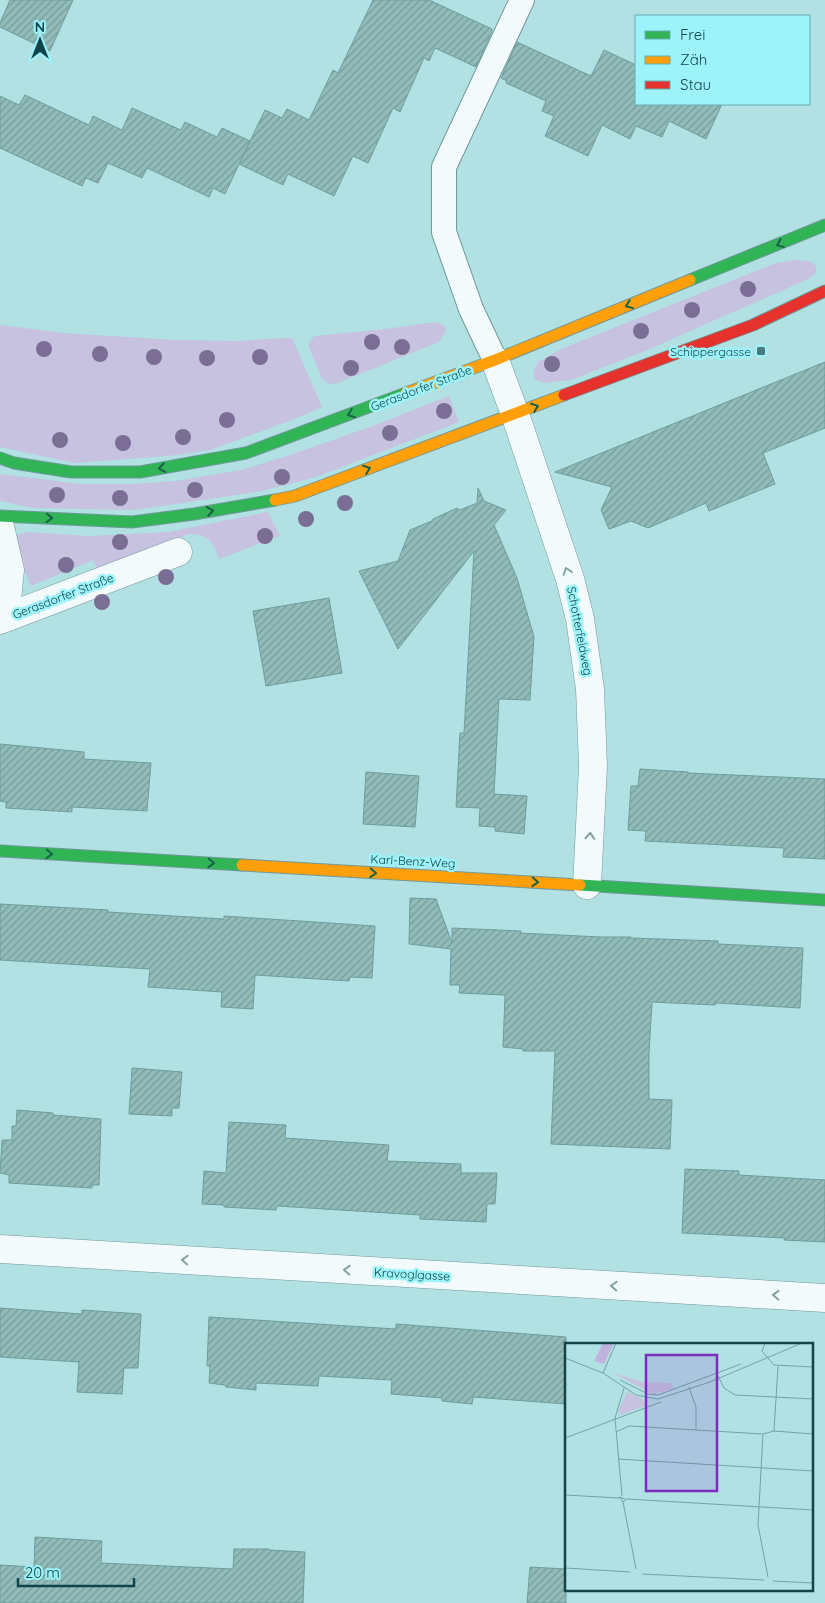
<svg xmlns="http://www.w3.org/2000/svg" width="825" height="1603" font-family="Quicksand,sans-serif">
<defs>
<pattern id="building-hatch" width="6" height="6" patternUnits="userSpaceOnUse" patternTransform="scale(1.25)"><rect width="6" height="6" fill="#91bcba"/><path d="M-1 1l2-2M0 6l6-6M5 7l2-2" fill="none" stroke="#759b99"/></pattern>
</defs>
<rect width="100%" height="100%" fill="#b2e1e4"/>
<g fill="#c6c2e0">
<polygon points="795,260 810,261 816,266 816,273 806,280 645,351 571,380 545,383 536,380 533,373 538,362 561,349 776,263"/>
<polygon points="436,322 445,326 446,331 439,342 338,383 329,384 322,379 308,344 314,336 386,329"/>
<polygon points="0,325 64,333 175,340 238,341 281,338 292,338 322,407 290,421 210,450 169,456 74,463 0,447"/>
<polygon points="449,396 459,422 316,477 262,491 135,510 33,508 0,501 0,474 81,484 131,484 176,481 241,470 290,455 370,427"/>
<path d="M268,512L280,536L219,559C214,542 207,534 189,534L98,570L93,560L31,586L12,543L16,535L28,532L88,536L168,532Z"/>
</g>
<g fill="url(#building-hatch)" stroke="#6d9d9c">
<polygon points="10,0 73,0 50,51 0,27 0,23"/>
<polygon points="373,0 429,0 492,29 492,31 476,67 435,48 429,61 424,58 400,112 393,108 368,163 353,156 334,196 288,174 283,185 239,164 265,110 282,118 287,109 309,120 333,70 338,73"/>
<polygon points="517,42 591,76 604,50 636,65 636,104 722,104 706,139 669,121 662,137 636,126 630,139 602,125 588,156 545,136 554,116 542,111 546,101 506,83 507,81 501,78"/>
<polygon points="25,95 89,125 93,116 122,130 132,108 181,130 185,122 217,137 222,128 250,141 225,194 213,188 209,197 147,168 142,178 108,163 98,183 86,178 82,186 0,148 0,96 19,105"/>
<polygon points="825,362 825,428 763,453 775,484 709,511 706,503 648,528 631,521 609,529 601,510 612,487 555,472"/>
<polygon points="478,488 484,501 506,510 494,525 517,578 534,637 530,700 499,699 494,794 527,796 524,834 495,831 495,827 479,826 480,808 456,807 460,733 464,733 474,551 398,649 359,571 398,561 410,530 432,521 433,519 457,508 460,510 477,503"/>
<polygon points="329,598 342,673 266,686 253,611"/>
<polygon points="0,744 84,752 84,759 151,763 147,811 72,807 72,812 6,808 6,802 0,801"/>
<polygon points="640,769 688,772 688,773 825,779 825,859 783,857 784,848 645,841 646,831 628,830 631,786 638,786"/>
<polygon points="366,772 419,776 415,827 363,824"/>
<polygon points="410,898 436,899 452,943 452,928 521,931 520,933 601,937 631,937 631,938 718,941 718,944 803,948 800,1008 716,1003 715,1005 652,1002 649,1053 649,1099 672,1100 670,1149 551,1144 555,1051 523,1051 523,1049 503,1047 505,995 459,993 460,985 450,985 451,949 409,944"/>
<polygon points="0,904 108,910 108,912 224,919 224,916 375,926 372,978 350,977 349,981 255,975 253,1009 221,1007 222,992 148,987 150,969 0,960"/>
<polygon points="132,1068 182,1072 179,1108 172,1108 172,1116 129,1114"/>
<polygon points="17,1110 53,1113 53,1115 101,1119 99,1185 92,1185 92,1188 9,1183 9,1175 0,1173 2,1140 12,1140 12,1126 16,1126"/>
<polygon points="229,1122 286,1125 285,1138 389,1145 387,1161 461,1164 461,1173 497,1173 495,1204 487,1204 486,1222 420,1219 420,1215 277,1206 276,1210 224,1207 224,1205 202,1204 204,1171 226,1173"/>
<polygon points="685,1169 739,1171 739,1175 825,1180 825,1242 784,1240 785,1238 682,1233"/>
<polygon points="0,1308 82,1314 82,1310 141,1314 138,1368 124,1368 122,1394 77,1392 79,1362 0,1357"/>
<polygon points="209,1317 396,1329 396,1324 566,1337 566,1404 473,1397 472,1404 442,1401 442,1398 391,1394 392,1380 319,1376 318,1386 256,1383 256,1390 226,1387 225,1385 209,1383 210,1366 207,1366"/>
<polygon points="35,1537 102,1541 101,1563 233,1569 234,1549 269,1549 269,1550 305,1552 303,1603 0,1603 0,1565 34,1567"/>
<polygon points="530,1567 566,1569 566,1603 527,1603"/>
</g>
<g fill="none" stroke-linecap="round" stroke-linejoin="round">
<g stroke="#71989b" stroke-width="26">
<polyline id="lane" points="495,360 471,309 444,232 444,167 522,0"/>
</g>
<g stroke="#71989b" stroke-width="29">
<g id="street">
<polyline points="495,360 515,414 570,579 580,619 590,689 593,766 587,885"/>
<polyline points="0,527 10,570 5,618"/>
<polyline points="0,620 178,552"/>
<polyline points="0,1249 825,1298"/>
</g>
</g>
<g stroke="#71989b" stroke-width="13">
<g id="fast">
<polyline points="690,280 825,225"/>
<polyline points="0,458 14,463 71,472 140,472 246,453 406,393"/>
<polyline points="0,516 132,522 194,514 275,500"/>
<polyline points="0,851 242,865"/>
<polyline points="580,885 825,900"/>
</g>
</g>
<g stroke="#71989b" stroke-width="13">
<g id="slow">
<polyline points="406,393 495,360 690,280"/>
<polyline points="275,500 295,496 564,395"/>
<polyline points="242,865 580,885"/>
</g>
</g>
<g stroke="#71989b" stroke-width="13">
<polyline id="jam" points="564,395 753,325 825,291"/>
</g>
<use href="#lane" stroke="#f3fafb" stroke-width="24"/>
<use href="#street" stroke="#f3fafb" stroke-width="28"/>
<use href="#fast" stroke="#30b455" stroke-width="11"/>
<use href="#slow" stroke="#ff9f0a" stroke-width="11"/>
<use href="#jam" stroke="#e5322d" stroke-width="11"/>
</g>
<g fill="#7a6e95">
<circle cx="748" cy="289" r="8"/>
<circle cx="692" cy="310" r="8"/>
<circle cx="641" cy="331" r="8"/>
<circle cx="372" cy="342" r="8"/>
<circle cx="402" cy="347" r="8"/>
<circle cx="44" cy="349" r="8"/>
<circle cx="100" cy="354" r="8"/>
<circle cx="154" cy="357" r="8"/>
<circle cx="260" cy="357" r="8"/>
<circle cx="207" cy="358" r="8"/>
<circle cx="552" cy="364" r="8"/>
<circle cx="351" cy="368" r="8"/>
<circle cx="444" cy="411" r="8"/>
<circle cx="227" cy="420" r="8"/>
<circle cx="390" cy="433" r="8"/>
<circle cx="183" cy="437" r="8"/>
<circle cx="60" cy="440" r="8"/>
<circle cx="123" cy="443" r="8"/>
<circle cx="282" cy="477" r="8"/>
<circle cx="195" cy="490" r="8"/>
<circle cx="57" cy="495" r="8"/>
<circle cx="120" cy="498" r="8"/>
<circle cx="345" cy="503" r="8"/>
<circle cx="306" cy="519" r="8"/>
<circle cx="265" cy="536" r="8"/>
<circle cx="120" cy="542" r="8"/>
<circle cx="66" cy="565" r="8"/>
<circle cx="166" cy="577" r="8"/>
<circle cx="102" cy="602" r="8"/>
</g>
<defs><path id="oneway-chevron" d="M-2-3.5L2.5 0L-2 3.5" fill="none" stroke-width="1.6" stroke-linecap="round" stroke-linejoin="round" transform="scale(1.25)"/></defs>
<g stroke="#1a614c">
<use href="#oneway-chevron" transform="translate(780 244) rotate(158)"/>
<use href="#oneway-chevron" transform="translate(629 305) rotate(158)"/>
<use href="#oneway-chevron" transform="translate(535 407) rotate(-21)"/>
<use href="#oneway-chevron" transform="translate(351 414) rotate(159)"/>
<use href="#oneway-chevron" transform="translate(162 468) rotate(170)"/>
<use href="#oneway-chevron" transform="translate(367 469) rotate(-20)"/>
<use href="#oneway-chevron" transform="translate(210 511) rotate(-10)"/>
<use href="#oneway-chevron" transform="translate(49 518) rotate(2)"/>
<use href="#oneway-chevron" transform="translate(49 854) rotate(3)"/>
<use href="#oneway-chevron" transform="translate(211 863) rotate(3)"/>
<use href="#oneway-chevron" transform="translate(373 873) rotate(3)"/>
<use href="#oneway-chevron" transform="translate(535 882) rotate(3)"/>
</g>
<g stroke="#82a0a2">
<use href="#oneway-chevron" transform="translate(567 571) rotate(-108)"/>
<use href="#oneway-chevron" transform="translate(590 836) rotate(-87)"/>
<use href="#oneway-chevron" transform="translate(185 1260) rotate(-177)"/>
<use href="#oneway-chevron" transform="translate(347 1270) rotate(-177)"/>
<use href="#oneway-chevron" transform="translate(614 1286) rotate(-177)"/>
<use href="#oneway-chevron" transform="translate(776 1295) rotate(-177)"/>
</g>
<rect fill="#4a7c7f" stroke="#9cf3fa" stroke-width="2" x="756" y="346" width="10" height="10" rx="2.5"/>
<g text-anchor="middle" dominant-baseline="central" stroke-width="5" stroke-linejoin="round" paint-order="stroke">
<g font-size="12" fill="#124549" stroke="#9cf3fa" text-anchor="end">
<text x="751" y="351">Schippergasse</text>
</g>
<g font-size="12" fill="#124549" stroke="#9cf3fa">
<text transform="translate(421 388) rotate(-21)">Gerasdorfer Straße</text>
<text transform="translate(63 596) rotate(-21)">Gerasdorfer Straße</text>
<text transform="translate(580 631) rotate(79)">Schotterfeldweg</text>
<text transform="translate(413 861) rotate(3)">Karl-Benz-Weg</text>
<text transform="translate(412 1274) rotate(3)">Kravoglgasse</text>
</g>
</g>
<g transform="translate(565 1343)">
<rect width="248" height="248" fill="#b2e1e4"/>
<path d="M46,29L77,39L106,40L109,46L88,51ZM62,49L78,56L80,63L56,72L53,68Z" fill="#c6c2e0"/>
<path d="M38,0H49L39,21L29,18Z" fill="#c1b2dc"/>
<path fill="none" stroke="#72a3a6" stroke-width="1" d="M200,0L197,8L209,22L248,24M0,15L38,30L71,52L93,56L145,39L237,0M38,30L51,0M153,33L159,45L170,52L248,56M55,37L83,51L93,52L176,21M124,44L131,64V87M209,88L213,23M51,89L64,83L198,91L209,88L248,91M198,91L193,182L203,234M0,95L96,59M53,116L248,128M0,152L54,155M57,153L50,75L59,45M60,156L54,154L58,159L62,156L248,167M58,159L71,226M0,225L65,229M77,231L199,237M208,238L248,240"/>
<path fill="#7b2cbf" fill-opacity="0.15" stroke="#7b2cbf" stroke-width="2.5" d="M81,12H152V148H81Z"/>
<rect width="248" height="248" fill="none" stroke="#124549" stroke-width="2.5"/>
</g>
<rect x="635" y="15" width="175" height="90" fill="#9cf3fa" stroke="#65adb3"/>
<rect x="645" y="31" width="25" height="8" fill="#30b455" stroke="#65adb3"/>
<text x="680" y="40" font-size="15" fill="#124549">Frei</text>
<rect x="645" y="56" width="25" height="8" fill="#ff9f0a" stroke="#65adb3"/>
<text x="680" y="65" font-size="15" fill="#124549">Zäh</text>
<rect x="645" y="81" width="25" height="8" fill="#e5322d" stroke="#65adb3"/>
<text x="680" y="90" font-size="15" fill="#124549">Stau</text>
<g transform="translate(40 40)" stroke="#9cf3fa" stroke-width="4" paint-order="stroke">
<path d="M0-4L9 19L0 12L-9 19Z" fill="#124549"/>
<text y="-8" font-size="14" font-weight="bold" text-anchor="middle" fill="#124549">N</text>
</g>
<path d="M18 1578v8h116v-8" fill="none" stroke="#124549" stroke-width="2.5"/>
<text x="25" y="1578" font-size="15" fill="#124549" stroke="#9cf3fa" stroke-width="4" paint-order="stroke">20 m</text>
</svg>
